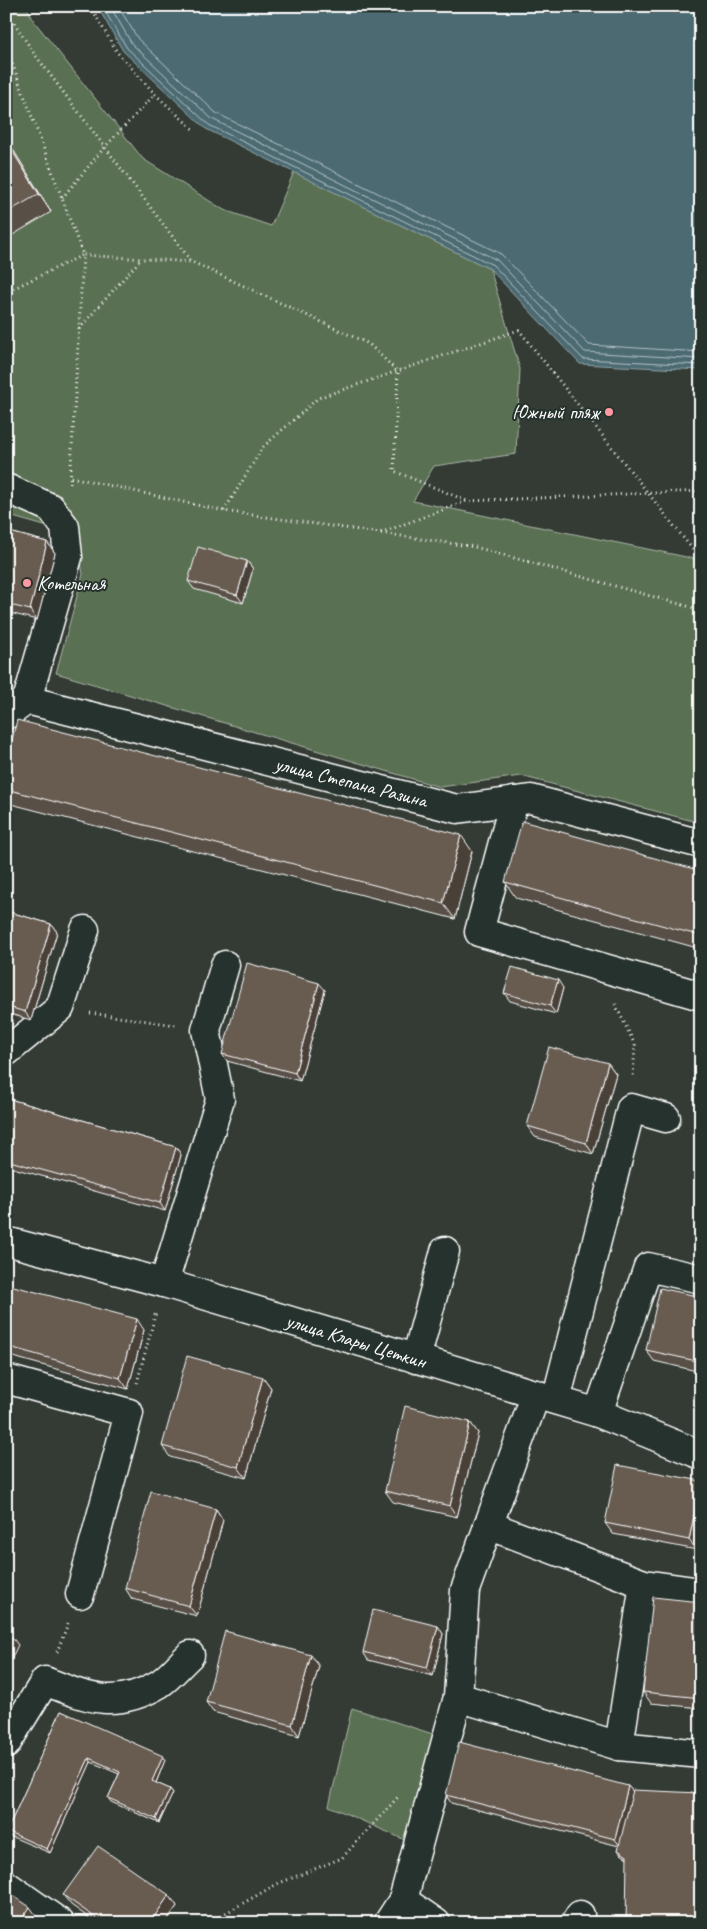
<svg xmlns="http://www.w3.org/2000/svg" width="707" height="1929" font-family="Caveat,sans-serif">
<rect width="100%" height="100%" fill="#333b34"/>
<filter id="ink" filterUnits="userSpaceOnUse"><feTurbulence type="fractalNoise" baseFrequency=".02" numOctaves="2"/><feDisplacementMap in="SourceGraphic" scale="10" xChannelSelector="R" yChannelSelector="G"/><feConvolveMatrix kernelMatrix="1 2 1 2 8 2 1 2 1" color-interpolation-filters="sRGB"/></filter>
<g filter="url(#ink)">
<g fill="#5a6f52" stroke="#acb7a8">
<polygon points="6,6 26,6 34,21 143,159 224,210 271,226 294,172 490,269 520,369 516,454 434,466 413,501 701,560 701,823 521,776 440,787 56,673 83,574 76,535 6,515"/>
<polygon points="352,1708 436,1735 405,1840 329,1806"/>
</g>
<polygon fill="#4b6a72" stroke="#93a6aa" points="97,6 701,6 701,370 580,364 490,269 206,129 123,51"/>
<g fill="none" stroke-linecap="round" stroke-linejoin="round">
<g stroke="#b7c3c7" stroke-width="1">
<polyline points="102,6 127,48 209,125 493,265 583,359 701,365"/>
<polyline points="110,6 132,44 212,119 497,260 585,352 701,359"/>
<polyline points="118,6 138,39 216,113 501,254 589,345 701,352"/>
</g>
<g stroke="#fff" stroke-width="31">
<g id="minor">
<polyline points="6,488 51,508 65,527 68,557 27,700"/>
<polyline points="6,715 27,700 457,809 531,799 701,844"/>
<polyline points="514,801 479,932 701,996"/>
<polyline points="6,1052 60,1008 85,930"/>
<polyline points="6,1241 164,1283 598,1413 701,1455"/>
<polyline points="164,1283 220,1099 206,1030 225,965"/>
<polyline points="416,1359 445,1251"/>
<polyline points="6,1379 129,1413 80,1594"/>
<polyline points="556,1400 631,1108 666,1118"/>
<polyline points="598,1413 648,1267 701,1279"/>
<polyline points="488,1525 644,1584 701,1592"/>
<polyline points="644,1584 619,1746 701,1754"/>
<polyline points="458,1697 619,1746"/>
<path d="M6,1744L45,1681C88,1698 115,1710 159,1684C170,1677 180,1664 190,1655"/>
<polyline points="6,1885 60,1923"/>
<polyline points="403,1900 436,1923"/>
<polyline points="388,1923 403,1900 458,1697 465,1590 536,1394"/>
<polyline points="575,1923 580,1915"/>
</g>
</g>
<g stroke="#fff" stroke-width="3" stroke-dasharray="1 4" stroke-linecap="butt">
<polyline points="90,6 117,52 155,94 194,130"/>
<polyline points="6,10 33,52 191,261"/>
<polyline points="6,57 11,60 83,255 6,292"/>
<polyline points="62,198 104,148 155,94"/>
<polyline points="79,329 141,259"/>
<polyline points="71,477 224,511 380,533 467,501"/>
<polyline points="70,484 83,255 192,262 369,344 398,372 394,471 467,501 701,491"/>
<polyline points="224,511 263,447 318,398 519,330 701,560"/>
<polyline points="381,533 475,547 701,610"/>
<polyline points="615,1004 635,1045 633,1078"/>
<polyline points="90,1013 176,1025"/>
<polyline points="137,1383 156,1312"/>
<polyline points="57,1652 69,1621"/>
<polyline points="208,1923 277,1884 342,1858 398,1797"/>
</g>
<use href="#minor" stroke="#26332d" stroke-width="28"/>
</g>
<g fill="#594f46" stroke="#fff">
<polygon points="6,138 51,212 6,239"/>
<polygon points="6,531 47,542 55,553 37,620 6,612"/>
<polygon points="247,561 253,569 243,603 194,589 188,581"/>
<polygon points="6,789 472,851 455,919 11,804 6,797"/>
<polygon points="701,871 701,949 516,898 505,882"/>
<polygon points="6,911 51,924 57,932 31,1020 6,1013"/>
<polygon points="563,988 556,1014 510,1001 504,993"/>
<polygon points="325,990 300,1081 227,1061 222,1054"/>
<polygon points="608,1063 616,1074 593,1154 535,1137 527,1126"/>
<polygon points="6,1098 176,1147 181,1155 165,1211 6,1166"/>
<polygon points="6,1284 144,1330 128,1389 6,1355"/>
<polygon points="701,1297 701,1372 654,1361 646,1350"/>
<polygon points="263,1377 271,1388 246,1478 170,1457 162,1446"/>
<polygon points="470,1422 478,1433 457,1517 393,1502 385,1491"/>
<polygon points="701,1481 701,1530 697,1550 613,1534 605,1523"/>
<polygon points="216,1509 223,1520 197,1616 132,1599 125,1588"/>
<polygon points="701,1602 701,1708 651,1703 643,1692"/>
<polygon points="438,1626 443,1634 433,1676 368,1660 363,1652"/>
<polygon points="319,1666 299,1736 213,1712 206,1702"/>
<polygon points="61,1711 165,1760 156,1783 170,1789 173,1793 159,1823 111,1802 108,1798 119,1774 91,1762 50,1853 10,1836 7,1831"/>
<polygon points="628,1786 633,1792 627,1858 621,1854 618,1850 619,1846 451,1803 446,1795"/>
<polygon points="63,1895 169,1895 177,1906 165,1923 96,1923 71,1905"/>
</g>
<g fill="#484039" stroke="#fff">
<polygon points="6,138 51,212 39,194 6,141"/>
<polygon points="47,542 55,553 37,620 30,610"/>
<polygon points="247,561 253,569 243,603 237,595"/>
<polygon points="461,835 472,851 455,919 443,903"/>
<polygon points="51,924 57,932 31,1020 25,1012"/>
<polygon points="558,980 563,988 556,1014 550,1006"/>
<polygon points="319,983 325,990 300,1081 295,1073"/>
<polygon points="608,1063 616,1074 593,1154 586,1143"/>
<polygon points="176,1147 181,1155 165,1211 160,1203"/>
<polygon points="137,1319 144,1330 128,1389 120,1378"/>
<polygon points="263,1377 271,1388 246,1478 238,1467"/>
<polygon points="470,1422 478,1433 457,1517 450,1506"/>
<polygon points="701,1482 701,1530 697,1550 689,1540"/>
<polygon points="216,1509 223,1520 197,1616 189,1606"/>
<polygon points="438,1626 443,1634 433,1676 427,1668"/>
<polygon points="12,1637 18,1645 6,1670 6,1650"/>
<polygon points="311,1655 319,1666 299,1736 292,1725"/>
<polygon points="163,1756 165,1760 155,1785 152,1781"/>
<polygon points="89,1758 91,1762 50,1853 47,1849"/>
<polygon points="628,1786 634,1793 620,1846 615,1839"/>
<polygon points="170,1789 173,1793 159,1823 156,1819"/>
<polygon points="699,1793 701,1795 701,1923 700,1923"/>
<polygon points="169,1895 177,1906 165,1923 150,1923"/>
<polygon points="30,1907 38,1918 35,1923 19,1923"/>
</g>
<g fill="#675c51" stroke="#fff">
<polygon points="6,141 39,194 6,213"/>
<polygon points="6,531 47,542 30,610 6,604"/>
<polygon points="198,547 247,561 237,595 188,581"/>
<polygon points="17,720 461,835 443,903 6,789 6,763"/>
<polygon points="522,821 701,871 701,936 505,882"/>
<polygon points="6,911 51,924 25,1012 6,1006"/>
<polygon points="247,963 319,983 295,1073 222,1054"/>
<polygon points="512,967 558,980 550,1006 504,993"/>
<polygon points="549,1047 608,1063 586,1143 527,1126"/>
<polygon points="6,1098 176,1147 160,1203 6,1160"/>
<polygon points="6,1284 137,1319 120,1378 6,1346"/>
<polygon points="660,1288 701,1297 701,1362 646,1350"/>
<polygon points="187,1356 263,1377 238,1467 162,1446"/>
<polygon points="405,1406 470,1422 450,1506 385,1491"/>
<polygon points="617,1465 701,1481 689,1540 605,1523"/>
<polygon points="151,1491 216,1509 189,1606 125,1588"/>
<polygon points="653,1597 701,1602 701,1698 643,1692"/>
<polygon points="373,1610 438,1626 427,1668 363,1652"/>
<polygon points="225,1631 311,1655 292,1725 206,1702"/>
<polygon points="6,1635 12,1637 6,1650"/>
<polygon points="61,1711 163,1756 152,1781 170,1789 156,1819 108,1798 120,1772 89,1758 47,1849 7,1831"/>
<polygon points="459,1742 628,1786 615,1839 446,1795"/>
<polygon points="633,1790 699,1793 700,1923 626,1923 627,1856 618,1850"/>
<polygon points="98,1846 169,1895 150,1923 103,1923 63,1895"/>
<polygon points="6,1891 30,1907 19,1923 6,1923"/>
</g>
</g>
<g fill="#ff9aa2" stroke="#26332d" stroke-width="2">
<circle cx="609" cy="412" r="5"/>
<circle cx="27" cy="583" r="5"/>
</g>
<g text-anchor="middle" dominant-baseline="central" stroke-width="4" stroke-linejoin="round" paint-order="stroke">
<g font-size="20" fill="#fff" stroke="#26332d" text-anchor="end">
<text x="599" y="412">Южный пляж</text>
<text x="37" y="583" text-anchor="start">Котельная</text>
</g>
<g font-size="20" fill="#fff" stroke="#26332d">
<text transform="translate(351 782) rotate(14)">улица Степана Разина</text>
<text transform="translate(356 1341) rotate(17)">улица Клары Цеткин</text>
</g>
</g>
<rect width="707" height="1929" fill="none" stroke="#26332d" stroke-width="25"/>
<rect x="12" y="12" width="682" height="1904" fill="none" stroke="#fff" stroke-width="2" filter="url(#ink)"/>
</svg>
